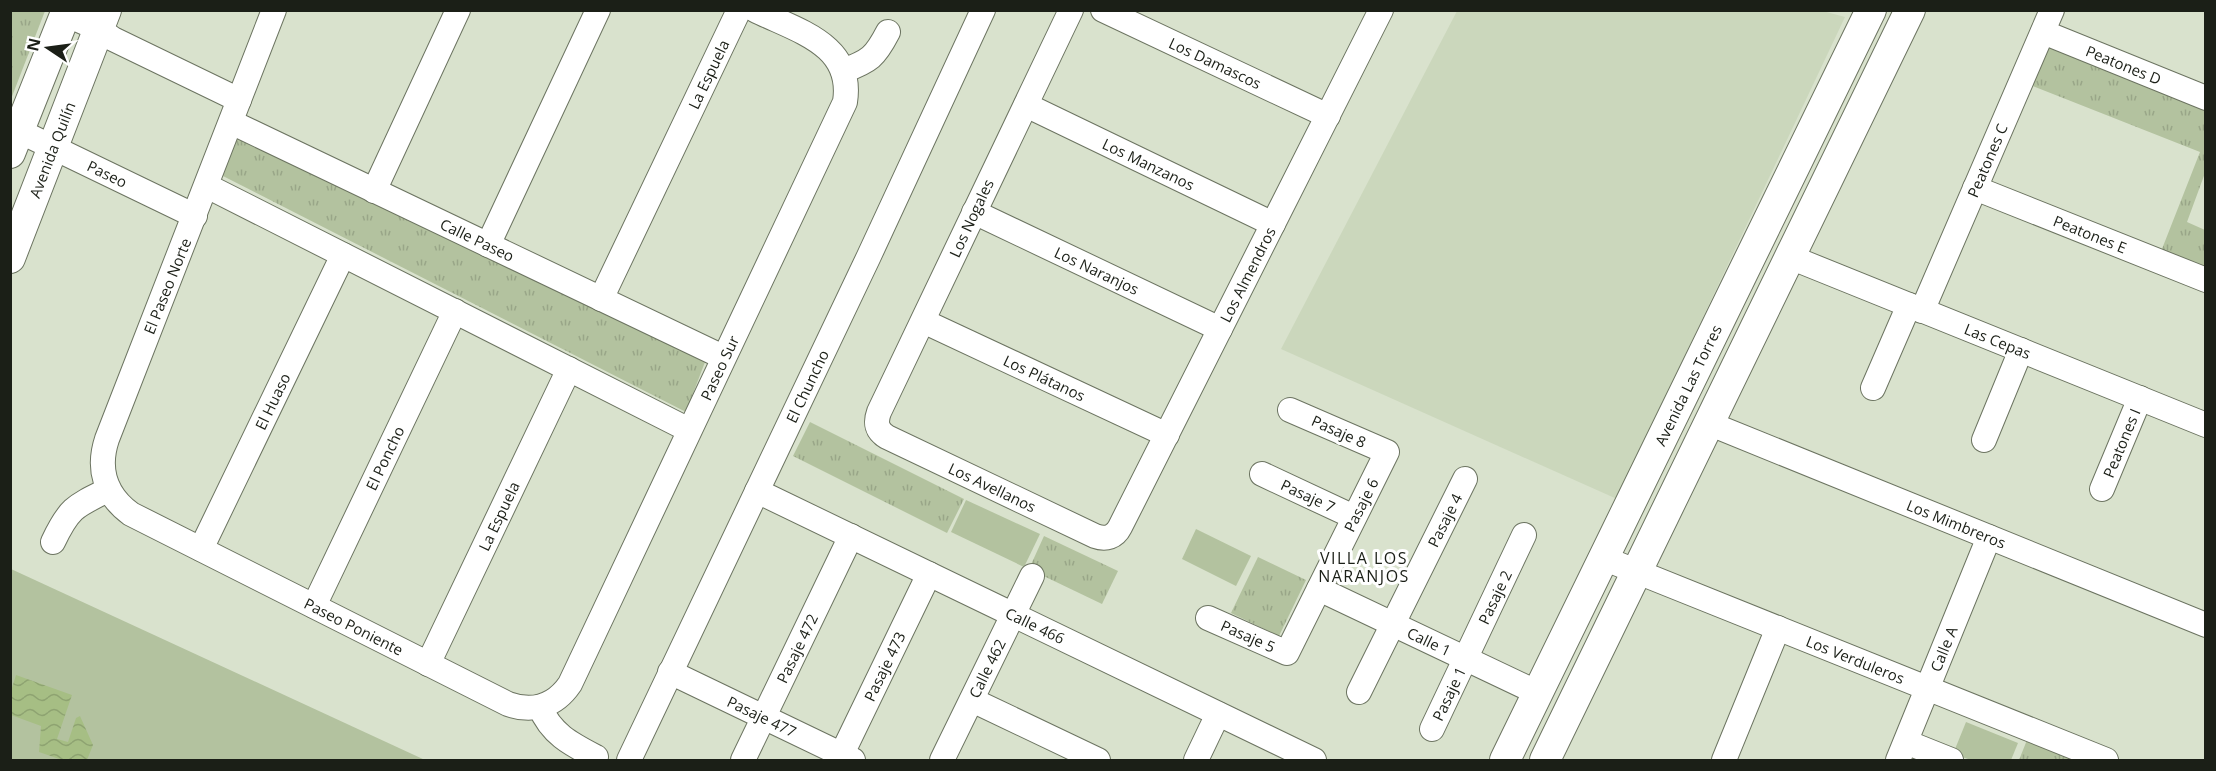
<svg xmlns="http://www.w3.org/2000/svg" width="2216" height="771" font-family="'Open Sans',sans-serif">
<defs>
<pattern id="grass-tufts" width="24" height="20" patternUnits="userSpaceOnUse" patternTransform="scale(1.5)"><rect width="24" height="20" fill="#b3c29f"/><path d="M3 7l-1-3M5 7V3M7 7l1-3M15 17l-1-3M17 17v-4M19 17l1-3" fill="none" stroke="#99a688"/></pattern>
<pattern id="water-waves" width="16" height="10" patternUnits="userSpaceOnUse" patternTransform="scale(1.5)"><rect width="16" height="10" fill="#a6be84"/><path d="M0 5q4-4 8 0t8 0" fill="none" stroke="#8ea371"/></pattern>
</defs>
<rect width="100%" height="100%" fill="#d9e2cd"/>
<polygon fill="#cbd7bc" points="1819,10 1845,17 1617,499 1281,349 1457,11"/>
<g fill="url(#grass-tufts)">
<polygon points="11,10 45,11 11,99 10,11"/>
<polygon points="2047,44 2205,109 2205,173 2187,222 2205,230 2205,272 2160,254 2200,152 2030,85"/>
<polygon points="235,137 705,362 686,412 221,175"/>
<polygon points="810,422 964,499 947,533 793,456"/>
<polygon points="1044,536 1118,571 1102,604 1029,569"/>
<polygon points="1258,557 1306,580 1279,636 1231,613"/>
<polygon points="2027,740 2076,760 2019,760"/>
</g>
<g fill="#b3c29f">
<polygon points="966,500 1040,534 1024,567 951,532"/>
<polygon points="1196,529 1251,556 1236,586 1182,559"/>
<polygon points="11,569 425,760 11,760"/>
<polygon points="1966,722 2018,743 2011,760 1971,760 1953,754"/>
</g>
<polygon fill="url(#water-waves)" points="16,675 72,695 57,739 68,742 76,718 80,716 93,745 87,760 62,760 39,752 41,726 11,715 11,691"/>
<g fill="none" stroke-linecap="round" stroke-linejoin="round">
<g stroke="#6c7461" stroke-width="26">
<g id="minor">
<path id="s1" d="M274,10L107,439C97,469 105,495 131,514L508,704C533,713 555,706 570,684L845,102C854,44 797,31 755,10"/>
<path id="s2" d="M1071,10L879,412C875,423 877,431 887,437L1095,536C1106,540 1115,537 1120,527L1381,10"/>
<path id="s3" d="M1103,10L1328,116"/>
<polyline points="65,14 99,29 113,39 239,100"/>
<path id="s4" d="M2043,32L2206,98"/>
<path d="M843,71C870,61 875,57 888,32"/>
<path id="s5" d="M1026,105L1273,224"/>
<path id="s6" d="M231,122L723,357"/>
<path id="s7" d="M19,131L195,216"/>
<polyline points="207,186 689,430"/>
<path id="s8" d="M1975,188L2206,280"/>
<polyline points="374,191 458,10"/>
<path id="s9" d="M974,212L1220,329"/>
<polyline points="488,245 598,10"/>
<path id="s10" d="M1790,257L2206,425"/>
<path id="s11" d="M601,299L739,10"/>
<path id="s12" d="M1922,311L2052,10"/>
<path id="s13" d="M923,321L1167,435"/>
<polyline points="1873,388 1909,305"/>
<path id="s14" d="M1708,423L2206,625"/>
<polyline points="1984,440 2021,350"/>
<path id="s15" d="M1262,474L1354,517"/>
<path id="s16" d="M2102,489L2140,398"/>
<path id="s17" d="M757,491L1314,760"/>
<path d="M53,542C69,508 75,506 108,490"/>
<path id="s18" d="M201,549L343,255"/>
<path id="s19" d="M1603,558L2106,760"/>
<path id="s20" d="M1319,589L1538,693"/>
<path id="s21" d="M314,606L455,311"/>
<path id="s22" d="M1208,618L1287,653L1387,452L1290,410"/>
<path id="s23" d="M428,664L569,369"/>
<path id="s24" d="M670,672L853,760"/>
<path id="s25" d="M1359,692L1465,479"/>
<polyline points="972,700 1098,760"/>
<path d="M540,707C551,734 571,744 596,757"/>
<path id="s26" d="M1432,729L1524,535"/>
<polyline points="1906,742 1951,760"/>
<path id="s27" d="M629,760L869,256L983,10"/>
<path id="s28" d="M743,760L851,536"/>
<path id="s29" d="M839,760L929,574"/>
<path id="s30" d="M942,760L1032,576"/>
<polyline points="1196,760 1218,714"/>
<polyline points="1724,760 1778,628"/>
<path id="s31" d="M1898,760L1989,537"/>
</g>
</g>
<g stroke="#6c7461" stroke-width="32">
<g id="major">
<polyline points="10,153 67,10"/>
<path id="s32" d="M10,258L106,10"/>
<path id="s33" d="M1505,760L1871,10"/>
<polyline points="1545,760 1910,10"/>
</g>
</g>
<use href="#minor" stroke="#fff" stroke-width="24"/>
<use href="#major" stroke="#fff" stroke-width="30"/>
</g>
<g text-anchor="middle" dominant-baseline="central" stroke-width="6" stroke-linejoin="round" paint-order="stroke">
<g font-size="15" fill="#1b1f17" stroke="#fff">
<text stroke="none"><textPath href="#s3" startOffset="124">Los Damascos</textPath></text>
<text stroke="none"><textPath href="#s4" startOffset="87">Peatones D</textPath></text>
<text stroke="none"><textPath href="#s11" startOffset="249">La Espuela</textPath></text>
<text stroke="none"><textPath href="#s32" startOffset="116">Avenida Quilín</textPath></text>
<text stroke="none"><textPath href="#s12" startOffset="164">Peatones C</textPath></text>
<text stroke="none"><textPath href="#s5" startOffset="136">Los Manzanos</textPath></text>
<text stroke="none"><textPath href="#s7" startOffset="98">Paseo</textPath></text>
<text transform="translate(971 218) rotate(-65)">Los Nogales</text>
<text stroke="none"><textPath href="#s8" startOffset="124">Peatones E</textPath></text>
<text stroke="none"><textPath href="#s6" startOffset="273">Calle Paseo</textPath></text>
<text stroke="none"><textPath href="#s9" startOffset="136">Los Naranjos</textPath></text>
<text stroke="none"><textPath href="#s2" startOffset="1017">Los Almendros</textPath></text>
<text transform="translate(167 286) rotate(-68)">El Paseo Norte</text>
<text stroke="none"><textPath href="#s10" startOffset="224">Las Cepas</textPath></text>
<text stroke="none"><textPath href="#s1" startOffset="1388">Paseo Sur</textPath></text>
<text stroke="none"><textPath href="#s13" startOffset="134">Los Plátanos</textPath></text>
<text stroke="none"><textPath href="#s33" startOffset="417">Avenida Las Torres</textPath></text>
<text stroke="none"><textPath href="#s27" startOffset="414">El Chuncho</textPath></text>
<text stroke="none"><textPath href="#s18" startOffset="164">El Huaso</textPath></text>
<text transform="translate(1339 431) rotate(24)">Pasaje 8</text>
<text stroke="none"><textPath href="#s16" startOffset="50">Peatones I</textPath></text>
<text stroke="none"><textPath href="#s21" startOffset="164">El Poncho</textPath></text>
<text stroke="none"><textPath href="#s2" startOffset="591">Los Avellanos</textPath></text>
<text stroke="none"><textPath href="#s15" startOffset="51">Pasaje 7</textPath></text>
<text stroke="none"><textPath href="#s22" startOffset="252">Pasaje 6</textPath></text>
<text stroke="none"><textPath href="#s23" startOffset="164">La Espuela</textPath></text>
<text stroke="none"><textPath href="#s25" startOffset="192">Pasaje 4</textPath></text>
<text stroke="none"><textPath href="#s14" startOffset="268">Los Mimbreros</textPath></text>
<text stroke="none"><textPath href="#s26" startOffset="146">Pasaje 2</textPath></text>
<text stroke="none"><textPath href="#s1" startOffset="795">Paseo Poniente</textPath></text>
<text stroke="none"><textPath href="#s17" startOffset="309">Calle 466</textPath></text>
<text stroke="none"><textPath href="#s22" startOffset="44">Pasaje 5</textPath></text>
<text stroke="none"><textPath href="#s20" startOffset="122">Calle 1</textPath></text>
<text stroke="none"><textPath href="#s28" startOffset="124">Pasaje 472</textPath></text>
<text stroke="none"><textPath href="#s31" startOffset="120">Calle A</textPath></text>
<text stroke="none"><textPath href="#s19" startOffset="272">Los Verduleros</textPath></text>
<text stroke="none"><textPath href="#s29" startOffset="104">Pasaje 473</textPath></text>
<text stroke="none"><textPath href="#s30" startOffset="102">Calle 462</textPath></text>
<text stroke="none"><textPath href="#s26" startOffset="39">Pasaje 1</textPath></text>
<text stroke="none"><textPath href="#s24" startOffset="102">Pasaje 477</textPath></text>
</g>
<g font-size="16" letter-spacing="1.5" fill="#1b1f17" stroke="#fff">
<text x="1364" y="558">VILLA LOS<tspan x="1364" dy="18">NARANJOS</tspan></text>
</g>
</g>
<rect width="2216" height="771" fill="none" stroke="#1b1f17" stroke-width="24"/>
<g transform="translate(48 48) rotate(283)" stroke="#ffffff" stroke-width="4.5" paint-order="stroke">
<path d="M0-4.5L10 22L0 15L-10 22Z" fill="#1b1f17"/>
<text y="-9" font-size="16" font-weight="bold" text-anchor="middle" fill="#1b1f17">N</text>
</g>
</svg>
